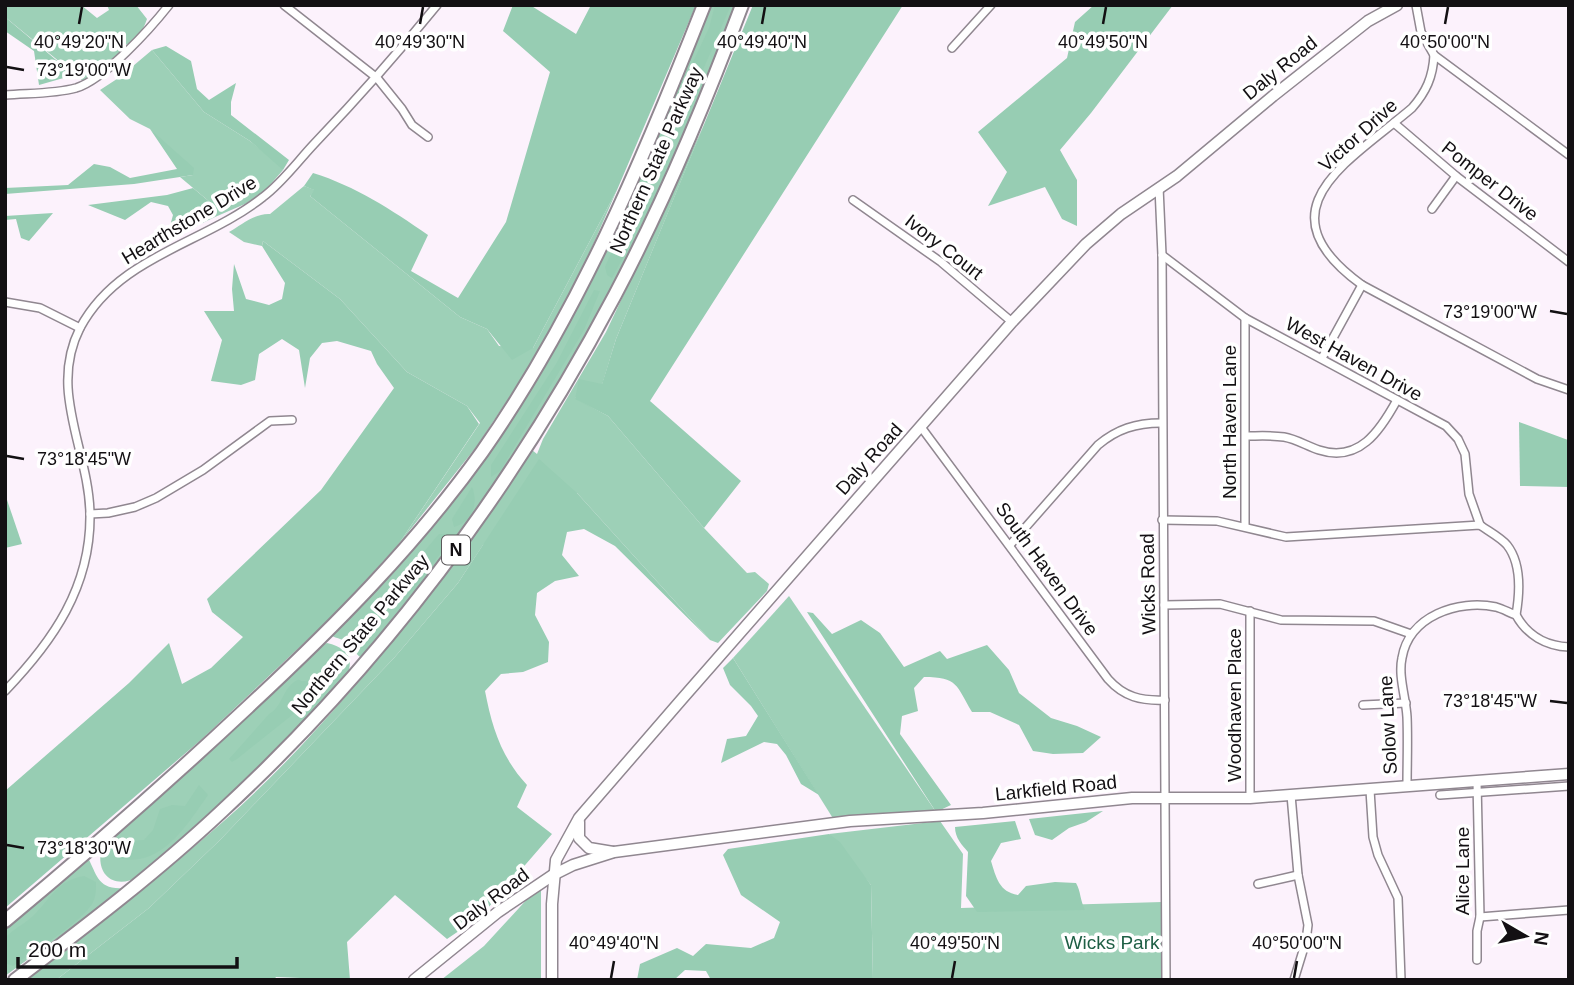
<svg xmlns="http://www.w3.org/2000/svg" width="1574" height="985" font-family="Arial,sans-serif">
<rect width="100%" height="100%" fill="#fcf2fc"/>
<g fill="#9dd0b7">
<path d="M5,5H81L97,18L109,10L107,5H136L147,19C142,33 137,39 124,46L126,49L109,61L110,63L83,81L5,17Z"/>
<path d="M707,5H735C647,235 531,476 360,657C355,653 354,649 350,644C345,639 337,639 330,635L439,514L544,362Z"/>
<polygon points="152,50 204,112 250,141 280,165 283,170 263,193 245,204 215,217 206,207 211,203 180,177 193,175 150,129 130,119 100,90 120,77"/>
<path d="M704,125L616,339L602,385L575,398L608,416L704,528L747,573L755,572L769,584L767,591L718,643L710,640L577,493L483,545L458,583L394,658L220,840L149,908L56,980H27C93,927 162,876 225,820C294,759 354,689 411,617C454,563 495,508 532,450L537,454L543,439L606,332Z"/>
<path d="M304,186L315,190L310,196L460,317L487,329L499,346L533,348L617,190L575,286L526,372L477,446L398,545L480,423L467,406L407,372L340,299L263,241L262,246L244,242L229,232C241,225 255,213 270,214Z"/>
<polygon points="789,596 936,812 834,820 733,658"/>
<path d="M327,643C345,647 355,657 347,675L236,791L138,877C112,891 93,872 103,844L321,645Z"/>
<polygon points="940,821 963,854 961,908 1162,902 1161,980 873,980 871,885 829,834"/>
<path d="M88,858C97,874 97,890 124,888L122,891L5,976V927Z"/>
<polygon points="541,884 541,980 441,980 484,946"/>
</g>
<g fill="#97cdb3">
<path d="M513,5H530L576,34L591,5H696L617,190L533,348L512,360L487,329L460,317L310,196L314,190L304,186L313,173C355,186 392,210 428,235L411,271L458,298L506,222L550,72L503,31Z"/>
<polygon points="715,5 731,5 693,93 687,93 684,81 709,28"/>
<polygon points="753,5 903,5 650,401 741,481 704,528 608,416 575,399 579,379 602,384 616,339"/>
<polygon points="1094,5 1173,5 1091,113 1060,150 1077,180 1077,226 1062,219 1045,187 988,206 1007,172 978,132 1067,58 1075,22"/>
<polygon points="5,17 74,75 39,85 34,51 5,31"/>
<polygon points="166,46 191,61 197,89 209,100 236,83 231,102 231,115 289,160 283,170 250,141 204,112 152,50"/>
<polygon points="150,129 194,168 193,175 134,184 5,194 5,188 68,185 94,164 110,167 130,178 177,169"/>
<polygon points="193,188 211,203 206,207 215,217 173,237 169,230 173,215 168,206 151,202 125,220 88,205 167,195"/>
<polygon points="53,213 29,241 21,238 16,219 5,220 5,216"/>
<polygon points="628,225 636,227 632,241 612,278 607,275 605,267 621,231"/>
<polygon points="263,241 340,299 407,372 467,406 479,424 398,545 338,611 202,739 5,908 5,791 129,683 169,643 182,684 211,668 243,637 212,612 207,599 321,490 394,388 377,364 371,351 337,341 322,343 310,358 305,388 299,350 282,339 259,354 255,380 241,385 211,381 222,340 204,311 234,311 232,289 234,264 246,299 269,305 282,299 285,283 262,246"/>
<polygon points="594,290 600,291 584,330 500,471 491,477 491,465 556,364"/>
<polygon points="1519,422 1568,440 1569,487 1520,486"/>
<path d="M539,459L577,493L710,640L615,546L584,529L567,532L562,555L579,576L555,581L537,593L535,615L549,642L548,662L523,672L501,674L485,691C492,727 501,757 527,785L517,807L552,834L481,916L447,939L395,895L347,942L350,980L276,977L274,980H56L149,908L220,840L394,658L458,583Z"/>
<path d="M472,487C479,503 472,522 454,527L452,519Z"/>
<polygon points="5,494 22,544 5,548"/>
<polygon points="439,534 447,534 444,549 404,600 394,605 388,594"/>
<polygon points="376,601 383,604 386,618 363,648 358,647 353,633 372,614"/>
<path d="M807,612L813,613L832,634L861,620L880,633L904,667L940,651L947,659L987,645L1009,670L1019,693L1051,718L1077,726L1101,737L1083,753L1053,754L1033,751L1019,725L990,712H972C956,685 958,677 924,677L914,688L918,711L902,716L900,734L951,805L936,812Z"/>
<path d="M335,655L343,661L341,672L332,683L237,759L232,762L229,759L269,714C282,707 282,691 294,682C301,677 298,682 305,681C318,679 324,667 329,657Z"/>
<polygon points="733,658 819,795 801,784 786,755 777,744 764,742 721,763 727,739 746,736 758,716 751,706 730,685 723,668"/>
<path d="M199,785L208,795C186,826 160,871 115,857C123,845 130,840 144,840L153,830L160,809L172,805L185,806Z"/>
<polygon points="1103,811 1086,822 1069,828 1052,840 1035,835 1029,819"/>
<path d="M1015,821L1021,839L1001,843L991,861C996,877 999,892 1018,895L1026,886L1055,882L1076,883C1081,892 1080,900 1085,910L977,912L966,896L968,852C962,845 955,838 955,827Z"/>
<polygon points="829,834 840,842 871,885 873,980 711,980 706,971 685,970 674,980 637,980 640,964 677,948 693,956 706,944 751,948 774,938 780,922 741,895 723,855 728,849"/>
<path d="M84,876L96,882C96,891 96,897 92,904C79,924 34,951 13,966L5,963V938C14,928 27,923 36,913C52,896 58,881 84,876Z"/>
</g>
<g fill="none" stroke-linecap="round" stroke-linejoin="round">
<g stroke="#908790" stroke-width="10">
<g id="street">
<polyline points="284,5 377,78 402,109 412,125 428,137"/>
<polyline points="1416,5 1421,32 1434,55 1569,155"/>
<polyline points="952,48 991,5"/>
<path d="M1434,55C1433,77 1426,92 1412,108C1350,161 1257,209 1362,285L1537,379L1569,390"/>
<path d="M5,95C28,93 54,94 76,88C105,79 150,29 169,5"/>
<polyline points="1394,123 1456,176 1569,262"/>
<polyline points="1159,187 1162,255 1166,980"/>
<polyline points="853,200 941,262 1012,322"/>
<polyline points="1432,209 1456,176"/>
<polyline points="1162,255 1245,318 1446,426 1458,439 1465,454 1469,494 1480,525"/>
<polyline points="5,302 40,308 80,328"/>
<polyline points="1322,358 1362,285"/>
<path d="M921,427L1108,679C1124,697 1141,701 1165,700"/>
<path d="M1246,436C1258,436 1271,435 1284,437C1296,439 1307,446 1319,450C1359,463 1380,431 1397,400"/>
<polyline points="90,514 108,513 135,507 156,498 203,470 270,421 292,420"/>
<path d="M1162,520L1217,521L1286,537L1480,525C1488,531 1500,537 1507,545C1522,564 1520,592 1516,615"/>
<polyline points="1245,526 1245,318"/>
<path d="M1010,545L1098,445C1117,429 1136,423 1161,423"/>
<polyline points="1164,605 1220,604 1281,620 1374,621 1411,634"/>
<polyline points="1250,611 1250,798"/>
<path d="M5,691C53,641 91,587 90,514C89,450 48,391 80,328C118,256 204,244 263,197C282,183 298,161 314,144C357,99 398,53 437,5"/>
<polyline points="1363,705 1406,703"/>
<polyline points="1477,782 1480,917 1477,931 1477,960"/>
<path d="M1407,787C1407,764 1408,740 1407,717C1406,698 1398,676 1402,658C1409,616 1458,599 1496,607C1503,609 1510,613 1516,615C1527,635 1546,646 1569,647"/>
<polyline points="1370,790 1373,837 1378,855 1398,898 1401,980"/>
<polyline points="1291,795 1298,875 1308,925 1306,941 1294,980"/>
<polyline points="1440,795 1569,786"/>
<polyline points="1258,884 1298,875"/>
<polyline points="1480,917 1569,910"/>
</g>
</g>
<g stroke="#908790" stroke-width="13">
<g id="secondary">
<polyline points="579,822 579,838 589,848 613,852"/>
<polyline points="414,980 498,912 553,875 573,865 614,852 850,821 983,813 1132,798 1250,798 1569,774"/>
<polyline points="552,980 552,904 556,860 579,818 682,699 1012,322 1086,244 1121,214 1177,176 1273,96 1368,21 1397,5"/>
</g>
</g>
<g stroke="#908790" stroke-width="16">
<g id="highway">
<path d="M5,921C88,852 169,781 248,707C333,628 414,547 482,452C578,315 643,160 704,5"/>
<path d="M15,980C86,926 157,872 222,811C382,663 513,488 615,295C664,202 705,104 742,5"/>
</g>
</g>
<use href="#street" stroke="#fff" stroke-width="7"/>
<use href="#secondary" stroke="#fff" stroke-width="10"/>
<use href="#highway" stroke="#fff" stroke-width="12"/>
</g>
<path fill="none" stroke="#131013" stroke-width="2.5" d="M79,24L82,7M420,24L423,7M762,24L765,7M1103,24L1106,7M1445,24L1448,7M7,67L24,70M1550,311L1567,314M7,456L24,459M1550,701L1567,703M7,845L24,848M611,978L614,961M952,978L955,961M1294,978L1297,961"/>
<g text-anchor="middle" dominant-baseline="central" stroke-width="7" stroke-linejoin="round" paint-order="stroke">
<rect fill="#fff" stroke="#5a585a" stroke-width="2" x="442" y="535.5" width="28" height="29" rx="5"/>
<g font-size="18" font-weight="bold" fill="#131013">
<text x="456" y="550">N</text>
</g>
<g font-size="19" fill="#131013" stroke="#fff">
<text transform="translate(1280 68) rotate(-39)">Daly Road</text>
<text transform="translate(1358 135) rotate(-42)">Victor Drive</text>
<text transform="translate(656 160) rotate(-66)">Northern State Parkway</text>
<text transform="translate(1490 181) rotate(38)">Pomper Drive</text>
<text transform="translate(189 220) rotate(-31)">Hearthstone Drive</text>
<text transform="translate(944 247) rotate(38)">Ivory Court</text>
<text transform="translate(1354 359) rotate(29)">West Haven Drive</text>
<text transform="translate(1229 422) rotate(-90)">North Haven Lane</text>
<text transform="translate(869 459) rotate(-48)">Daly Road</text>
<text transform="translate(1047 569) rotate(54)">South Haven Drive</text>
<text transform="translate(1148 584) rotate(-91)">Wicks Road</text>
<text transform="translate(360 634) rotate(-50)">Northern State Parkway</text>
<text transform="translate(1234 705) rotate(-90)">Woodhaven Place</text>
<text transform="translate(1388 725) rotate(-93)">Solow Lane</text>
<text transform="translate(1056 788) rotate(-6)">Larkfield Road</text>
<text transform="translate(1462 871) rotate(-90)">Alice Lane</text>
<text transform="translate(491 899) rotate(-37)">Daly Road</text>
</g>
<g font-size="19" fill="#1e5f45" stroke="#fff">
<text x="1112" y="942">Wicks Park</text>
</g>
</g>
<g font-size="18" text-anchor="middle" fill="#131013" stroke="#fff" stroke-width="7" stroke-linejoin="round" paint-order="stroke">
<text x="79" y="48">40°49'20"N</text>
<text x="420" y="48">40°49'30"N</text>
<text x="762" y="48">40°49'40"N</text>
<text x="1103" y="48">40°49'50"N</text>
<text x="1445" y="48">40°50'00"N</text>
<text x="84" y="76">73°19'00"W</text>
<text x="1490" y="318">73°19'00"W</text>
<text x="84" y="465">73°18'45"W</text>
<text x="1490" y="707">73°18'45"W</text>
<text x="84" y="854">73°18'30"W</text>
<text x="614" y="949">40°49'40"N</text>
<text x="955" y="949">40°49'50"N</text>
<text x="1297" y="949">40°50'00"N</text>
</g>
<rect width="1574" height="985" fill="none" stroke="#131013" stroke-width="14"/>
<g transform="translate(1525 936) rotate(99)" stroke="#ffffff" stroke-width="5" paint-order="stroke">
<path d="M0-5L12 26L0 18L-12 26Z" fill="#131013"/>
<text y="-10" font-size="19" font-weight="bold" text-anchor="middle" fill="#131013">N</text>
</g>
<path d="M18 957v10h219v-10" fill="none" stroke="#131013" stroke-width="3.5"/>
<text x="28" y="957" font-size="21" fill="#131013" stroke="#ffffff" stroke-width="5" paint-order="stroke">200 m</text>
</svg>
